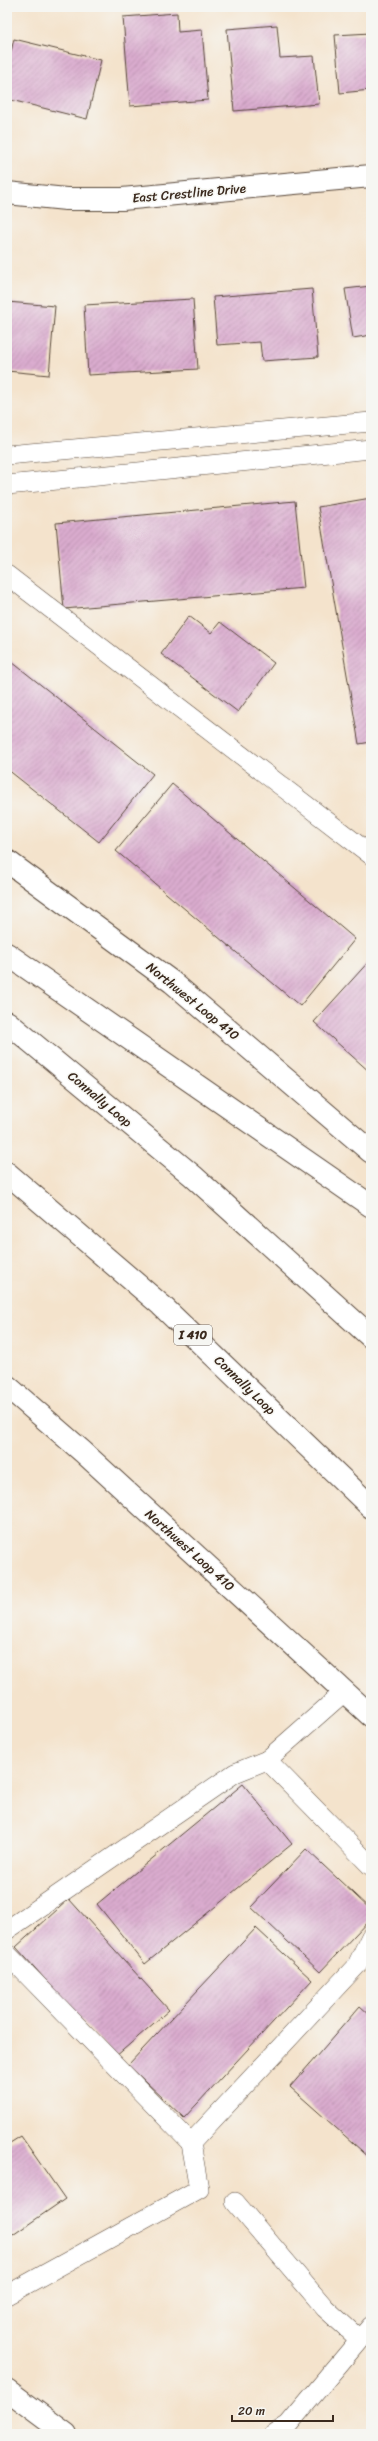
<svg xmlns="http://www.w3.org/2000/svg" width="378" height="2441" font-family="Sriracha,sans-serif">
<defs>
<pattern id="building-hatch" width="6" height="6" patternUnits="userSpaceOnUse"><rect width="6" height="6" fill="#daaccf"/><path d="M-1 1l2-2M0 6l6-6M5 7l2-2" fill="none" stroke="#b28ca7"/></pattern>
</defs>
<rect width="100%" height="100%" fill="#f6f6f2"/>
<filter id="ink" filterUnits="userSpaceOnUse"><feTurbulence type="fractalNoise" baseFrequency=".025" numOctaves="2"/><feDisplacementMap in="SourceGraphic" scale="8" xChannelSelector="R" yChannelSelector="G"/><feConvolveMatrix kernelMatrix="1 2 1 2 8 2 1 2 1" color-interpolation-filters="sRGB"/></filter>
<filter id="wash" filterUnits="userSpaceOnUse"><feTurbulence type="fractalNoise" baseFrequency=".012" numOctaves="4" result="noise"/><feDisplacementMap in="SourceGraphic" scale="16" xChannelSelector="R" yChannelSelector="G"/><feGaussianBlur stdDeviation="0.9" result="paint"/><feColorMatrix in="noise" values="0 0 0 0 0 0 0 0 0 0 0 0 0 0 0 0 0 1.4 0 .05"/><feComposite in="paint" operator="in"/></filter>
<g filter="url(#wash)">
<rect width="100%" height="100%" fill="#f4e3cc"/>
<g id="blocks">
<g fill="url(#building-hatch)">
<polygon points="177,13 178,32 202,30 208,100 130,106 123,17"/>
<polygon points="277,25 280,58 314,56 319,104 234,111 227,29"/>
<polygon points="371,33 371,90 340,93 335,35"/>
<polygon points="14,39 101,60 87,119 7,99 7,68"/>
<polygon points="371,286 371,335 353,338 345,289"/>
<polygon points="312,289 318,357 262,361 260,342 217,345 213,297"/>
<polygon points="193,299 198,369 88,375 84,305"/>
<polygon points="7,302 55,306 49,375 7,371"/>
<polygon points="371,498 371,742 359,744 318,507"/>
<polygon points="295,501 304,588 64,609 56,523"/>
<polygon points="189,616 211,633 220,622 274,663 238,712 161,654"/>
<polygon points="7,658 153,774 99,842 7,769"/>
<polygon points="172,784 355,939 300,1006 116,851"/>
<polygon points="371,959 371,1073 314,1022"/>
<polygon points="243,1784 292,1844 145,1964 97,1904"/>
<polygon points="306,1849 371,1910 371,1918 320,1972 251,1907"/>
<polygon points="69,1899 169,2010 115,2057 16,1947"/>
<polygon points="256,1928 312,1980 184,2118 128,2065"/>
<polygon points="360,2006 371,2016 371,2159 290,2087"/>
<polygon points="21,2136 65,2199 7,2239 7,2145"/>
</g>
</g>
</g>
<g filter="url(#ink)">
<use href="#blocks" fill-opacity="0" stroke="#574638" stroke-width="1"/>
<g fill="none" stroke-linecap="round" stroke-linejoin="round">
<g stroke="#574638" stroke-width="20">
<g id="lane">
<polyline points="7,455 371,422"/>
<polyline points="7,485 371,449"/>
<polyline points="7,575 371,855"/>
<polyline points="344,1692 267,1760 371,1866"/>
<polyline points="7,1930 235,1773 267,1760"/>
<polyline points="7,1954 191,2143"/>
<polyline points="235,2202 325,2308 359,2339"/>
<polyline points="7,2295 199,2189 191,2143 357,1965 371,1936"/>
<polyline points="274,2434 288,2425 371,2326"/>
</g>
</g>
<g stroke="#574638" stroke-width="24">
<g id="street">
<polyline points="7,193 66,199 122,199 371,176"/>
<polyline points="7,2390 66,2434"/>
</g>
</g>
<g stroke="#574638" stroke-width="24">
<g id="secondary">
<polyline points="7,861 172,982 371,1152"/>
<polyline points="7,1386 83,1452 371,1716"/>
</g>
</g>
<g stroke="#574638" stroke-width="24">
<g id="highway">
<polyline points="7,954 371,1206"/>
<polyline points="7,1022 193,1176 371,1337"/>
<polyline points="7,1173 161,1305 371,1507"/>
</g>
</g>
<use href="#lane" stroke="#fff" stroke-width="19"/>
<use href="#street" stroke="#fff" stroke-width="22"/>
<use href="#secondary" stroke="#fff" stroke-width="22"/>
<use href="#highway" stroke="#fff" stroke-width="22"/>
</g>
</g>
<g text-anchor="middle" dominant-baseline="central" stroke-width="3" stroke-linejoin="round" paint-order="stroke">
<rect fill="#f6f6f2" stroke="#73675e" stroke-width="1" x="174" y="1325" width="38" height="20" rx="3"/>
<g font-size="12" font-weight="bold" fill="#3b2a1e">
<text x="193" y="1335">I 410</text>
</g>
<g font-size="13" fill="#3b2a1e" stroke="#f6f6f2">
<text transform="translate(189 193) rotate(-5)">East Crestline Drive</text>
<text transform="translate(193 1001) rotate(39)">Northwest Loop 410</text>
<text transform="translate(100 1099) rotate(40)">Connally Loop</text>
<text transform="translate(245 1385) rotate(44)">Connally Loop</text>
<text transform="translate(190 1550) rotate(42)">Northwest Loop 410</text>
</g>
</g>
<rect width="378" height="2441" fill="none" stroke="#f6f6f2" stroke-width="24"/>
<path d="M232 2415v6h101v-6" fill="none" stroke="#3b2a1e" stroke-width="2"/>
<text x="238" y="2415" font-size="12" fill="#3b2a1e" stroke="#f6f6f2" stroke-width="3" paint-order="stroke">20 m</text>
</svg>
